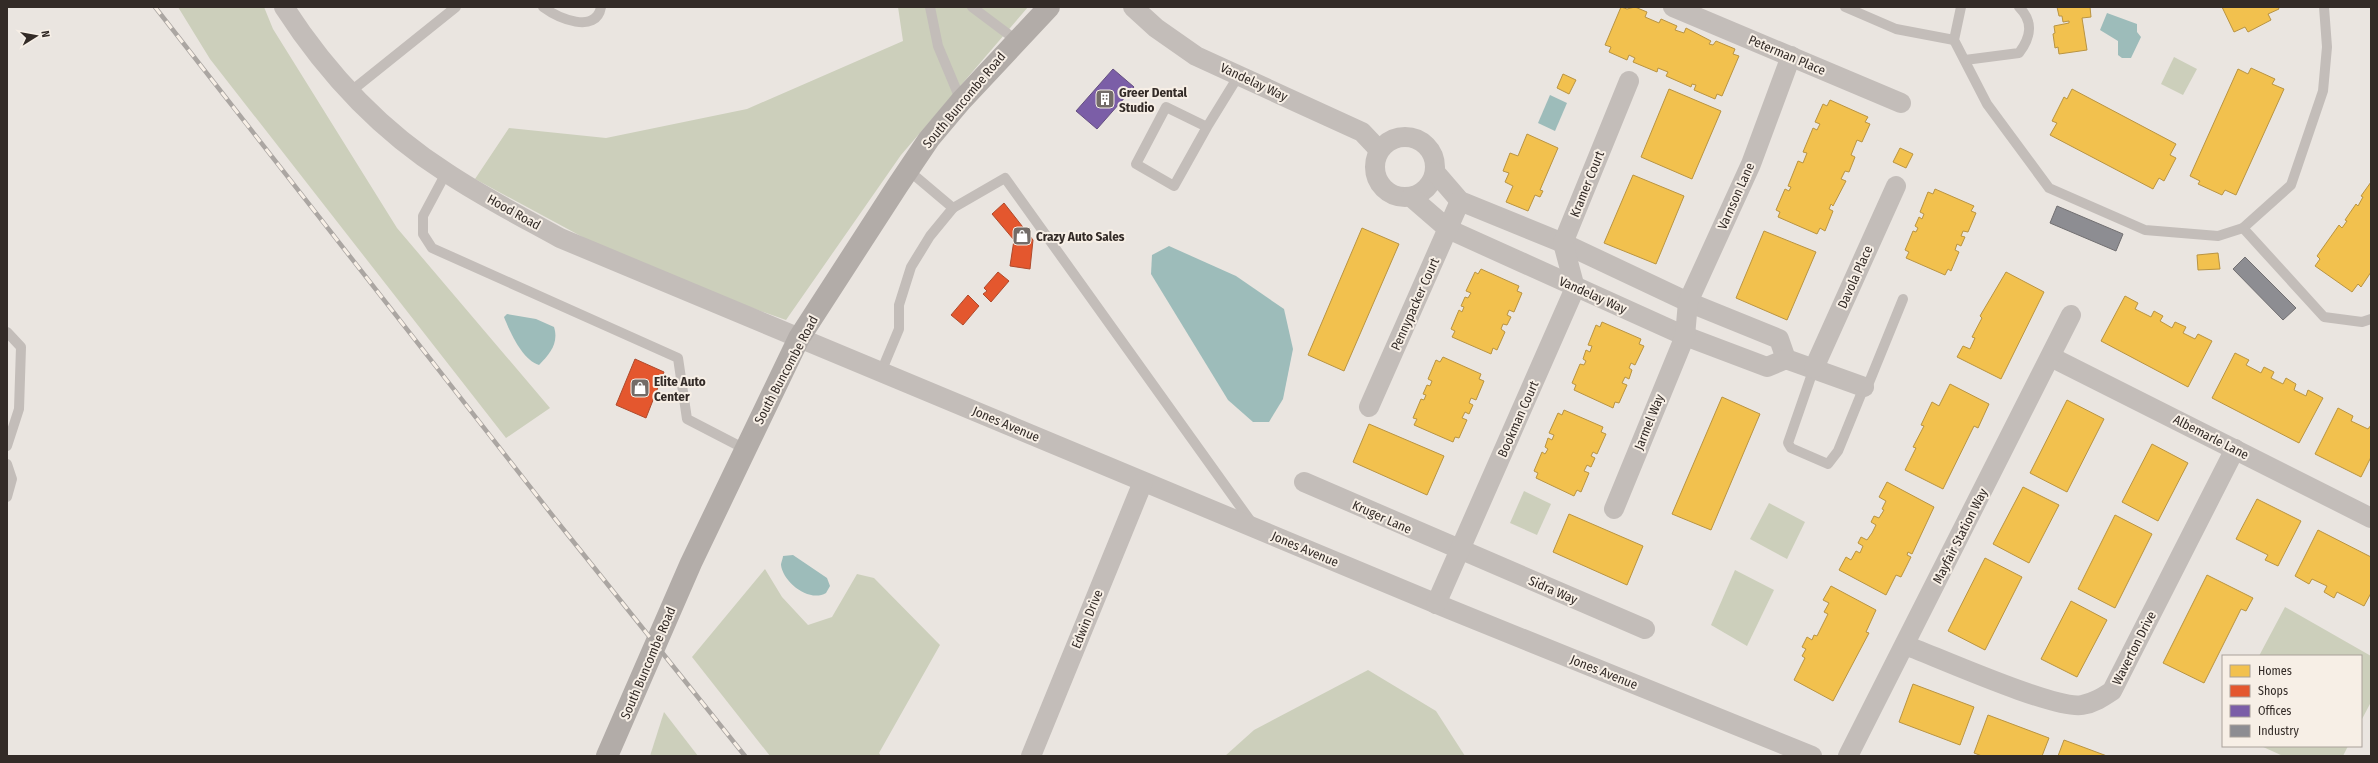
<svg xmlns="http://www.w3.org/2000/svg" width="2378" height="763" font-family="'Fira Sans Condensed',sans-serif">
<rect width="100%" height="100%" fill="#eae5e0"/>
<g fill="#cccfbb">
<polygon points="178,7 264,7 273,29 397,228 550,408 506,438 210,59"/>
<polygon points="898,7 1028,7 901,155 786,320 640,268 475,179 509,128 606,138 747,109 903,41"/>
<polygon points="2174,57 2197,69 2183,95 2161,84"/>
<polygon points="1524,491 1551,504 1537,535 1510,523"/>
<polygon points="1769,503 1805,522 1787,559 1750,539"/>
<polygon points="765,569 782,597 808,625 832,617 857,574 874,578 940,645 879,753 881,756 770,756 692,657"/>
<polygon points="1735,570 1774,590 1747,646 1711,625"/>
<polygon points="2285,607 2371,656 2371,702 2361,721 2361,656 2259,656"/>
<polygon points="1368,670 1436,711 1465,756 1225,756 1254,730"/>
<polygon points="664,712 698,756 650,756"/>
<polygon points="2261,746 2348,746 2343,756 2283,756"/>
</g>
<g fill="#9dbcba">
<polygon points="2107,13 2137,24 2137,32 2141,37 2131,58 2122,58 2118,55 2118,41 2100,30"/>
<polygon points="1550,95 1567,103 1555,131 1538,123"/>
<polygon points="1169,246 1236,276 1284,309 1293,349 1283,399 1269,422 1253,422 1228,400 1151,274 1152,255"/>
<path d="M507,314L536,319L554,327C559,343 550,354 539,365C522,360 510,332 504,317Z"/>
<path d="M793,555L827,578L830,586L826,593C809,603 783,582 781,565C781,563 783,558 783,556Z"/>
</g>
<g fill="#f2c14e" stroke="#b99442">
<polygon points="1621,7 1627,9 1635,7 1647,12 1645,17 1659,23 1661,19 1677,26 1675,30 1684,33 1686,28 1711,41 1709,44 1713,45 1716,41 1735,49 1733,54 1739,56 1722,96 1717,94 1715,99 1694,90 1696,85 1692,84 1691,87 1666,76 1668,72 1658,68 1657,72 1633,62 1635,58 1629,55 1627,60 1609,52 1611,47 1605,45"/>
<polygon points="2057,7 2090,7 2091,17 2082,18 2087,50 2059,54 2058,47 2055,48 2053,34 2055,33 2054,26 2069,23 2069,21 2063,22 2062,16 2059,16"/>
<polygon points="2222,7 2278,7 2279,9 2268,14 2271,20 2248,32 2245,27 2234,32"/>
<polygon points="2251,68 2275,79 2272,84 2284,89 2236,195 2225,190 2222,195 2198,184 2200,181 2190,176 2238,69 2248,74"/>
<polygon points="1563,74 1576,80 1569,94 1557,88"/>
<polygon points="1669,89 1721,111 1692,179 1641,157"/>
<polygon points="2072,89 2176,144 2170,155 2176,158 2164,181 2159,178 2153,189 2050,135 2057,123 2052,121 2064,97 2067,99"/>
<polygon points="1830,100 1868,117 1865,122 1870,124 1862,142 1857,140 1851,155 1855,157 1849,172 1845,171 1841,179 1846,181 1833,206 1831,204 1829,209 1833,211 1825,231 1820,228 1817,234 1778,217 1780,212 1776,210 1785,189 1789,191 1791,187 1788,186 1798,161 1803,163 1807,153 1803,152 1813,128 1817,130 1820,124 1815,122 1823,104 1827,106"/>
<polygon points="1527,134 1558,148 1540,190 1543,191 1540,197 1535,195 1528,211 1506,202 1513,186 1505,182 1509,173 1503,171 1510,153 1518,156"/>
<polygon points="1900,148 1913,154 1906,168 1893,162"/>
<polygon points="1633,175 1684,196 1656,264 1604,243"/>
<polygon points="2371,182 2371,272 2361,287 2358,284 2352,292 2315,266 2320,259 2317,256 2339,225 2342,228 2347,221 2345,220 2356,204 2358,206 2363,197 2361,196"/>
<polygon points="1935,189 1974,206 1971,211 1976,213 1968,232 1963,231 1961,236 1965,237 1961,246 1957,244 1955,250 1959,252 1951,271 1948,269 1945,275 1906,258 1909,252 1905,250 1913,231 1916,232 1918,228 1915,226 1919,217 1922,219 1924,214 1920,212 1928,192 1933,194"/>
<polygon points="1362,228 1399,244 1344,371 1308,355"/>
<polygon points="1764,231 1816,252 1787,320 1736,298"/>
<polygon points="2218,253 2220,269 2198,270 2197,255"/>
<polygon points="1481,269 1519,286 1517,291 1522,293 1514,312 1509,310 1507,315 1511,317 1507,325 1503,324 1501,329 1505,332 1497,350 1493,348 1491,354 1452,337 1455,331 1451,329 1459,310 1462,312 1464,307 1461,306 1465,297 1468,298 1471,293 1466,291 1475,272 1478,274"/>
<polygon points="2006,272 2044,292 2001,379 1957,357 1963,346 1970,349 1975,338 1972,337 1982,318 1980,316"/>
<polygon points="2125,296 2138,303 2135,309 2151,317 2154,311 2163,316 2160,321 2172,328 2175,322 2186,327 2183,333 2195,339 2198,334 2212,341 2188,387 2101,341"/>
<polygon points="1602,322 1641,339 1639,344 1644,346 1635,365 1631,363 1629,368 1632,370 1629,379 1625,377 1622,383 1627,385 1619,403 1615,402 1613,408 1574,390 1576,385 1572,383 1580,364 1584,365 1586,361 1583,359 1586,350 1590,352 1592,346 1588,345 1596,325 1600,327"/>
<polygon points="2235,353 2249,360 2246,365 2261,373 2264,367 2274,372 2271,378 2283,384 2286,378 2296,384 2294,390 2306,396 2308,390 2323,398 2299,443 2212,398"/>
<polygon points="1443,357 1481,374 1479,379 1484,381 1476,400 1471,398 1469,403 1473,405 1469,414 1465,412 1462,418 1467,420 1459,438 1455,437 1453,442 1414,425 1417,419 1413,418 1421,399 1424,400 1426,395 1423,394 1427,385 1430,386 1432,381 1428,379 1436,360 1440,362"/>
<polygon points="1950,384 1989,404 1978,428 1974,426 1943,489 1905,470 1916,448 1913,447 1924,426 1921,425 1932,402 1939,406"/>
<polygon points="1722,397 1760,414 1711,530 1672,514"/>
<polygon points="2067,400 2104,419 2067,492 2030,473"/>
<polygon points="2338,408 2353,416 2351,421 2368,429 2371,425 2371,457 2361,477 2315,454"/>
<polygon points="1564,410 1603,427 1601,432 1606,434 1597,454 1593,452 1591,456 1595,458 1591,467 1587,465 1584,471 1589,473 1581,492 1577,490 1574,496 1536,478 1538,473 1534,471 1542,452 1545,454 1548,449 1545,447 1548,438 1552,440 1554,435 1549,433 1558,413 1562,415"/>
<polygon points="1369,424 1444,456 1427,495 1353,462"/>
<polygon points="2152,444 2188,463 2158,521 2122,502"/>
<polygon points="1887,482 1934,507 1912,554 1908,552 1907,555 1911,557 1901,577 1896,575 1886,595 1839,570 1846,557 1851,560 1856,551 1860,553 1863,546 1858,543 1861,537 1867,540 1872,533 1876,525 1871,522 1874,516 1879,518 1884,510 1882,509 1886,501 1879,497"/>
<polygon points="2023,487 2059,505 2029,563 1993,544"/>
<polygon points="2257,499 2301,521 2278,566 2265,560 2268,555 2236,539"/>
<polygon points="1569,514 1643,546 1627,585 1553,552"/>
<polygon points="2115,515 2152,534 2115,608 2078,589"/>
<polygon points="2318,530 2371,557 2371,593 2364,606 2337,592 2334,598 2324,592 2327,586 2312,579 2309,584 2295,576"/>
<polygon points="1985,558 2022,577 1985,650 1948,631"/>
<polygon points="2207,575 2253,598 2246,611 2241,609 2204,683 2163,663"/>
<polygon points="1831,586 1876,610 1866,632 1869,633 1833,701 1794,680 1805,658 1802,656 1806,649 1802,647 1807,637 1812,640 1814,635 1817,636 1828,614 1824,612 1829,603 1823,600"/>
<polygon points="2071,601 2107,620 2077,677 2041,659"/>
<polygon points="1913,684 1974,707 1960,745 1899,722"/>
<polygon points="1988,715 2049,738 2042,756 1982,756 1974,753"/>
<polygon points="2064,740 2107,756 2058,756"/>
</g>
<g fill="#e4572e" stroke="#af4a2c">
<polygon points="1004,203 1033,240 1030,269 1010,266 1014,240 992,214"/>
<polygon points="998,272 1009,281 991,302 983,294 987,291 984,288"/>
<polygon points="968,295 979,306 963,325 951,315"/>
<polygon points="635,359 664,372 646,418 616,405"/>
</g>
<polygon fill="#7b5ea7" stroke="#654f81" points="1113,69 1134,87 1097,129 1076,111"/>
<g fill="#8d8d92" stroke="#727072">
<polygon points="2057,206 2123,234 2116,251 2050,223"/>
<polygon points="2245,257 2296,308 2283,320 2233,269"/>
</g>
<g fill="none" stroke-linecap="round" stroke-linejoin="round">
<g stroke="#c3bdb9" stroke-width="10">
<path d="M543,7C558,18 596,35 601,7"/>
<polyline points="930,7 938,46 961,101"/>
<polyline points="972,7 1016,40"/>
<polyline points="1845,7 1896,29 1954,40"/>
<polyline points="1961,7 1954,40 1987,104 2049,188 2145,230 2218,236 2243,228 2291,185 2323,91 2327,47 2324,7"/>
<path d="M1965,60L2019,53C2031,37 2034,22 2019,7"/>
<polyline points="350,92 456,7"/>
<polyline points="1207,127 1174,186 1136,164 1166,107 1207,127 1239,75"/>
<polyline points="446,173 423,216 423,234 432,248 678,358 687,419 745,449"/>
<polyline points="953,208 1005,178 1252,523"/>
<polyline points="2243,228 2324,317 2362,322 2371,319"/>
<polyline points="7,332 21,347 19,409 7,446"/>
<polyline points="1814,368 1788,443 1791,448 1828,464 1838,451 1864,387 1868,385 1903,299"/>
<polyline points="881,372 899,329 899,305 911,267 930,236 953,208 908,170"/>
<polyline points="7,464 12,479 7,497"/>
</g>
<g stroke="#c3bdb9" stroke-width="20">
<path d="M284,7C326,72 381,131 447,173C483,197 522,217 560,238L1449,609L1812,756"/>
<polyline points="1133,7 1156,28 1196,56 1362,132 1379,150"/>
<polyline points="1673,7 1901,103"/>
<circle cx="1405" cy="167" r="30"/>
<polyline points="1435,172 1460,201 1563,243 1688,302 1779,339 1786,359"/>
<polyline points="1411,197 1448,229 1685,336 1767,367 1786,359 1864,387"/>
<polyline points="2051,357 2371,518"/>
<polyline points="1814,368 1896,186"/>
<polyline points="1369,407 1460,201"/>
<polyline points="1304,482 1645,629"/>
<polyline points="1614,509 1685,336 1688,302 1751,164 1791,56"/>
<polyline points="1436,604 1575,288 1563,243 1629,81"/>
<path d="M1905,645C1937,657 2055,710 2082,705C2094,703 2103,697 2112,691L2235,449"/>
<polyline points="1031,756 1143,482"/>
<polyline points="1848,756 2071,315"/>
</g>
<polyline stroke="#b2aca8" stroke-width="22" points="607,756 691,563 799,338 898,185 929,139 961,101 1049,7"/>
<g stroke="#aba6a2" stroke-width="4.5">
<polyline id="rail" points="155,7 556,520 745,756"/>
</g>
<use href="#rail" stroke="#f7efe6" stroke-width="3" stroke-dasharray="9" stroke-linecap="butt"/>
</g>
<defs>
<g id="building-square" transform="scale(1)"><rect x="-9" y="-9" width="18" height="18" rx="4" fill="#736c68" stroke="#f7efe6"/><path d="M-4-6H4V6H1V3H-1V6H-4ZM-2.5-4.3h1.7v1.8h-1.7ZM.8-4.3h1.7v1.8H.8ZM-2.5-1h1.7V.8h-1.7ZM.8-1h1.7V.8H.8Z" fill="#fff"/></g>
<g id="shop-square" transform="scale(1)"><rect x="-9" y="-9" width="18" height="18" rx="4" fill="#736c68" stroke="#f7efe6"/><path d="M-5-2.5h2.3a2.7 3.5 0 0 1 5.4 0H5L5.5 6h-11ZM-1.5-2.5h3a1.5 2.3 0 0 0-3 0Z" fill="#fff"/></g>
</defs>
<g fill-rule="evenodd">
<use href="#building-square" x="1105" y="99"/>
<use href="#shop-square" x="1022" y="236"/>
<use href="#shop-square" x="640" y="388"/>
</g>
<g text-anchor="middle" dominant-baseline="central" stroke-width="4" stroke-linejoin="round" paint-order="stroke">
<g font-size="13" fill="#332b27" stroke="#f7efe6">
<text transform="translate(1787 55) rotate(23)">Peterman Place</text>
<text transform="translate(1254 82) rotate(25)">Vandelay Way</text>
<text transform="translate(964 100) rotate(-50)">South Buncombe Road</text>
<text transform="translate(1587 184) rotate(-68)">Kramer Court</text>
<text transform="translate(1736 196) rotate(-66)">Varnson Lane</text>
<text transform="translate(514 212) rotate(29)">Hood Road</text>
<text transform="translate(1855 277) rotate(-66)">Davola Place</text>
<text transform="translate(1593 295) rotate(24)">Vandelay Way</text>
<text transform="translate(1415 304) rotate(-66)">Pennypacker Court</text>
<text transform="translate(786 370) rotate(-62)">South Buncombe Road</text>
<text transform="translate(1518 419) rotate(-66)">Bookman Court</text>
<text transform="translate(1649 422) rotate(-68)">Jarmel Way</text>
<text transform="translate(1006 424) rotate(23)">Jones Avenue</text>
<text transform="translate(2211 437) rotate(27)">Albemarle Lane</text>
<text transform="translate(1382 517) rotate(24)">Kruger Lane</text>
<text transform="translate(1960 536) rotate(-63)">Mayfair Station Way</text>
<text transform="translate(1305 549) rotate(23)">Jones Avenue</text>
<text transform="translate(1553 590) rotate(23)">Sidra Way</text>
<text transform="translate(1087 619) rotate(-68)">Edwin Drive</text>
<text transform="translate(2134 648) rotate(-63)">Waverton Drive</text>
<text transform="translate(648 663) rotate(-67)">South Buncombe Road</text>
<text transform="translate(1604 672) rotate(22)">Jones Avenue</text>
</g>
<g font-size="13" font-weight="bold" fill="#332b27" stroke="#f7efe6" text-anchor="start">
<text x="1119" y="92">Greer Dental<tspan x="1119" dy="15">Studio</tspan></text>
<text x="1036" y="236">Crazy Auto Sales</text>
<text x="654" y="381">Elite Auto<tspan x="654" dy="15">Center</tspan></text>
</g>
</g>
<rect width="2378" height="763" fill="none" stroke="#332b27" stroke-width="16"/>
<rect x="2222" y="655" width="140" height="92" fill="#f7efe6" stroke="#a9a19a"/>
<rect x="2230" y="665" width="20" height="12" fill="#f2c14e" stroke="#a9a19a"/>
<text x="2258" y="675" font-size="12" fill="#332b27">Homes</text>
<rect x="2230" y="685" width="20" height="12" fill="#e4572e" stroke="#a9a19a"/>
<text x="2258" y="695" font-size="12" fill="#332b27">Shops</text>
<rect x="2230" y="705" width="20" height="12" fill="#7b5ea7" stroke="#a9a19a"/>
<text x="2258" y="715" font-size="12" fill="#332b27">Offices</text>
<rect x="2230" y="725" width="20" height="12" fill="#8d8d92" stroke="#a9a19a"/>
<text x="2258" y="735" font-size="12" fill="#332b27">Industry</text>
<g transform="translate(36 36) rotate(79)" stroke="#f7efe6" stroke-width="3" paint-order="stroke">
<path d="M0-3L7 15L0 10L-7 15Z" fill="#332b27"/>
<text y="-6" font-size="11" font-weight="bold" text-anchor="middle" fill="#332b27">N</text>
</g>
</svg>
